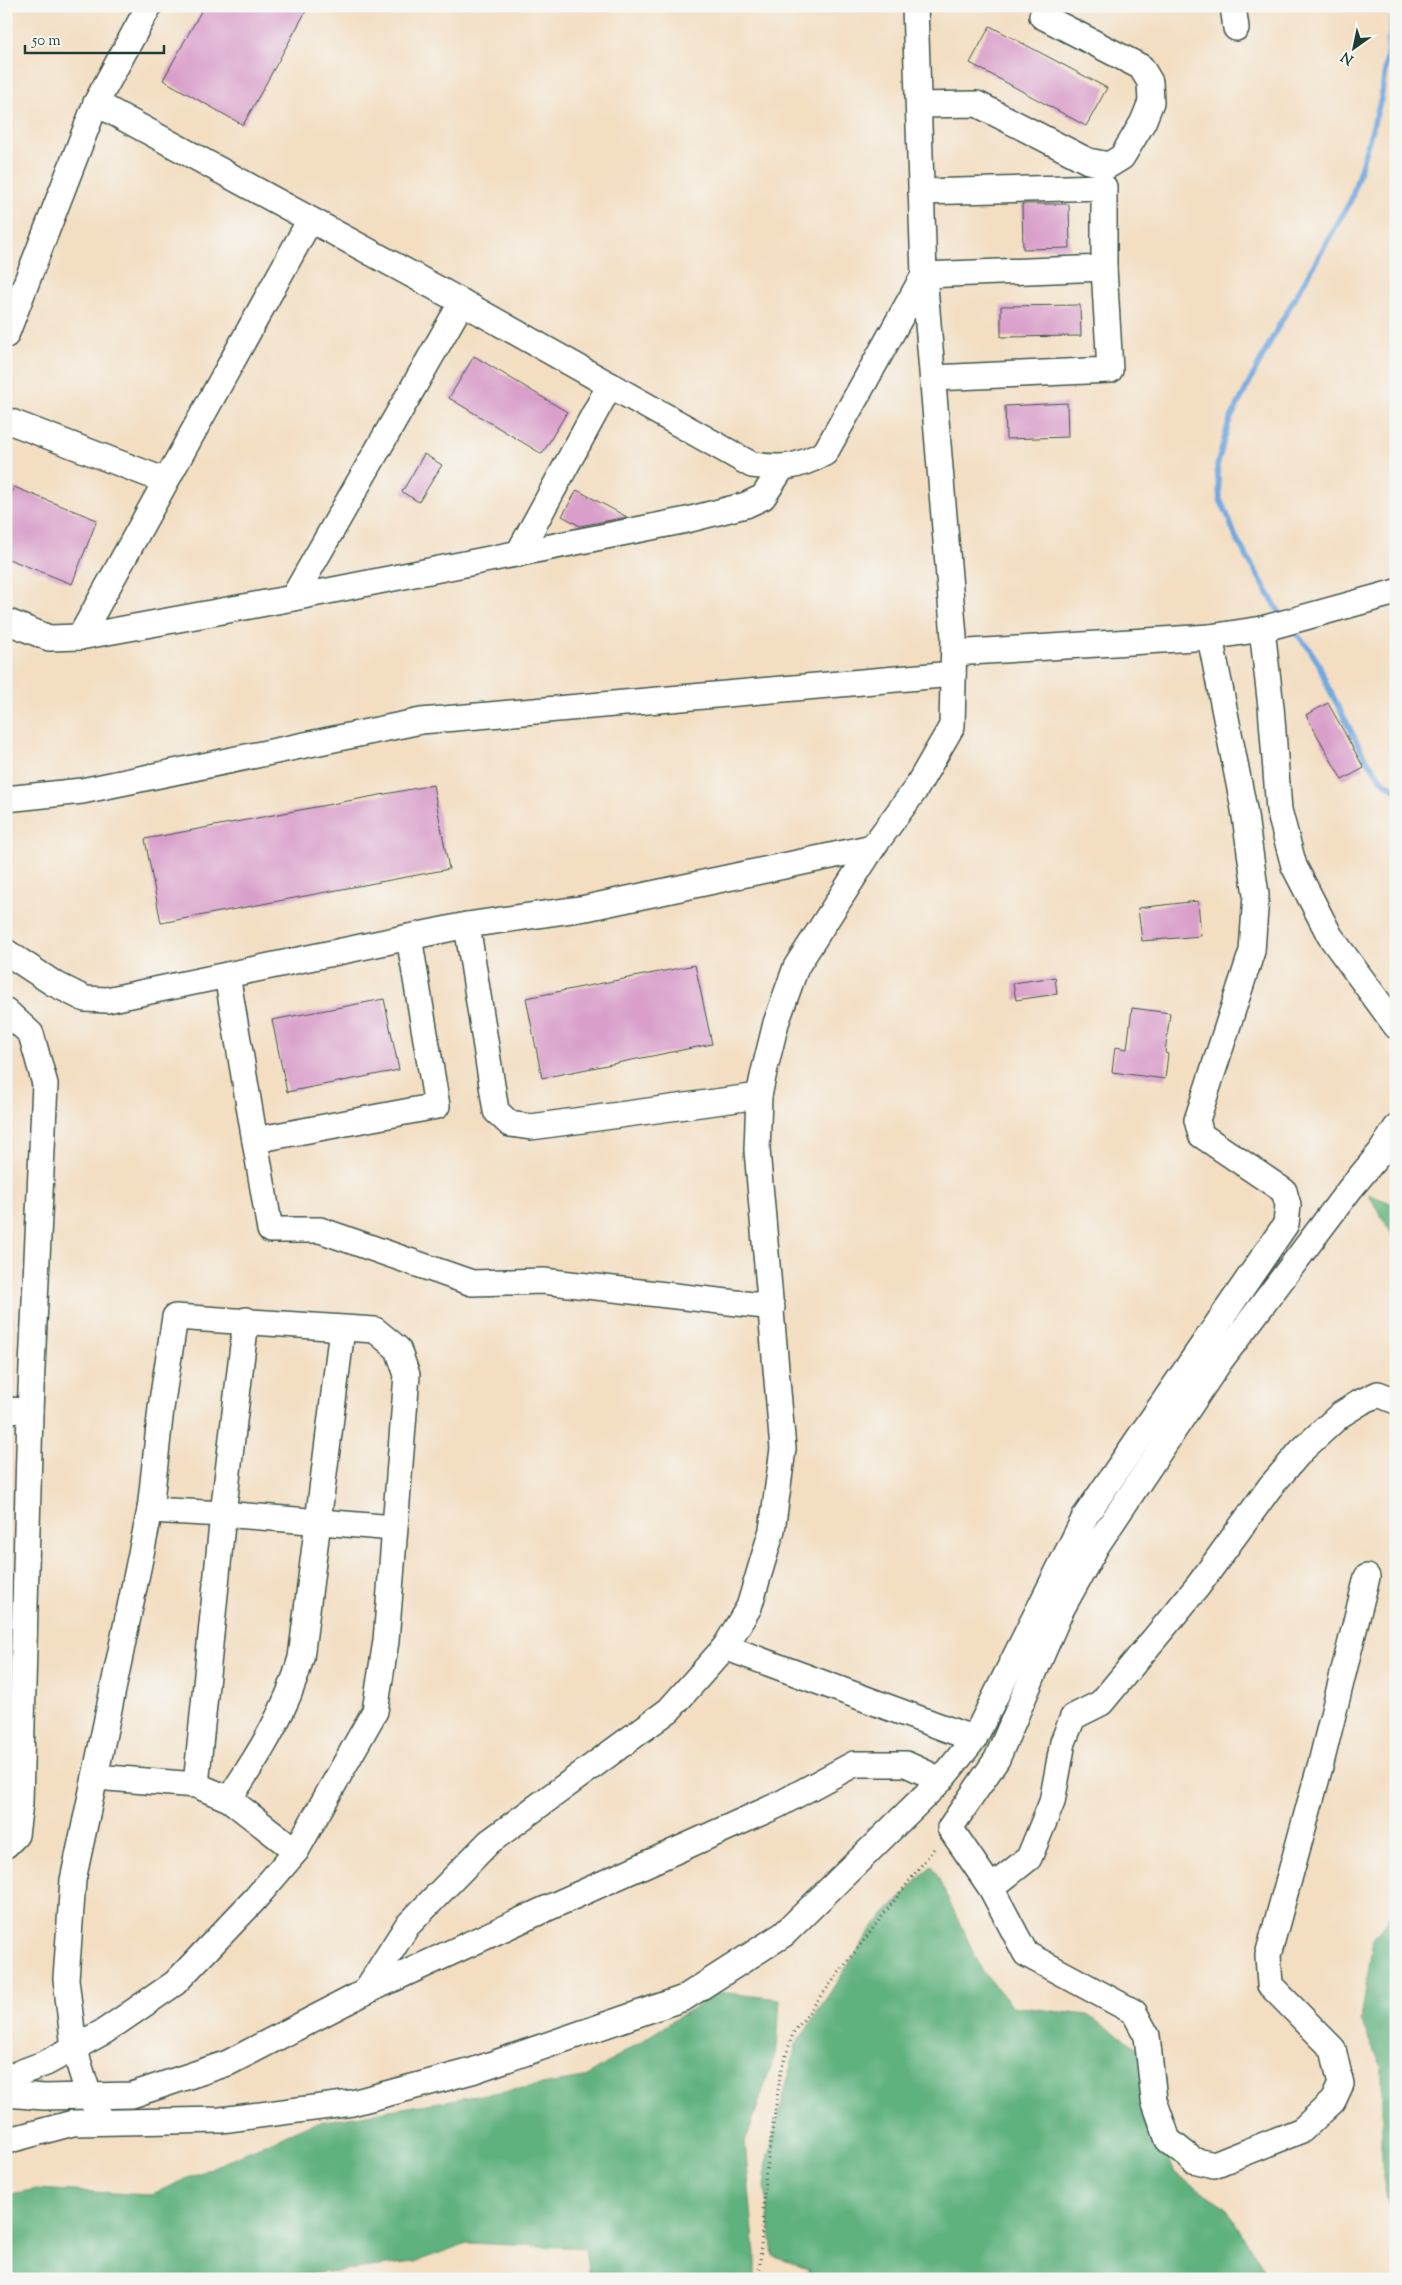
<svg xmlns="http://www.w3.org/2000/svg" width="1402" height="2285" font-family="'Sorts Mill Goudy',serif">
<rect width="100%" height="100%" fill="#f6f6f2"/>
<filter id="ink" filterUnits="userSpaceOnUse"><feTurbulence type="fractalNoise" baseFrequency=".02" numOctaves="2"/><feDisplacementMap in="SourceGraphic" scale="10" xChannelSelector="R" yChannelSelector="G"/><feConvolveMatrix kernelMatrix="1 2 1 2 8 2 1 2 1" color-interpolation-filters="sRGB"/></filter>
<filter id="wash" filterUnits="userSpaceOnUse"><feTurbulence type="fractalNoise" baseFrequency=".0096" numOctaves="4" result="noise"/><feDisplacementMap in="SourceGraphic" scale="20" xChannelSelector="R" yChannelSelector="G"/><feGaussianBlur stdDeviation="1.12" result="paint"/><feColorMatrix in="noise" values="0 0 0 0 0 0 0 0 0 0 0 0 0 0 0 0 0 1.4 0 .05"/><feComposite in="paint" operator="in"/></filter>
<g filter="url(#wash)">
<rect width="100%" height="100%" fill="#f3dec2"/>
<g fill="#5fb17e" stroke="#3f7759">
<polygon points="1368,1194 1396,1205 1396,1241"/>
<polygon points="932,1865 982,1970 1012,2006 1087,2015 1143,2051 1149,2108 1175,2174 1226,2207 1269,2279 797,2279 810,2270 773,2256 764,2175 796,2045 872,1928"/>
<polygon points="1396,1908 1396,2235 1382,2168 1382,2067 1361,2020 1373,1940"/>
<polygon points="718,1992 780,1999 777,2049 745,2143 755,2254 755,2279 589,2279 585,2248 467,2243 415,2262 265,2279 29,2279 6,2270 6,2195 36,2189 150,2195 312,2123 584,2078"/>
</g>
<g fill="none" stroke-linecap="round" stroke-linejoin="round">
<g stroke="#71a7df" stroke-width="5.5">
<polyline points="1282,617 1236,538 1227,514 1220,500 1217,466 1229,422 1277,329 1351,200 1381,99 1392,20 1396,11"/>
<polyline points="1291,628 1308,647 1319,664 1326,683 1363,754 1382,780 1396,790"/>
</g>
</g>
<g id="blocks">
<g fill="#d99fca">
<polygon points="204,6 298,6 306,11 243,125 163,80"/>
<polygon points="990,26 1107,88 1086,126 970,63"/>
<polygon points="1022,204 1069,204 1070,248 1023,249"/>
<polygon points="1080,305 1081,336 1001,337 1001,306"/>
<polygon points="474,356 567,412 542,454 449,398"/>
<polygon points="1067,403 1068,437 1006,439 1005,406"/>
<polygon points="424,454 442,465 419,502 402,492"/>
<polygon points="14,487 97,520 72,584 6,558 6,506"/>
<polygon points="577,490 627,517 580,526 562,516"/>
<polygon points="1328,703 1364,768 1342,780 1306,715"/>
<polygon points="433,785 449,869 161,923 145,839"/>
<polygon points="1198,901 1201,936 1142,941 1138,908"/>
<polygon points="695,965 712,1044 542,1078 526,998"/>
<polygon points="1055,977 1057,994 1016,1000 1013,983"/>
<polygon points="384,999 399,1070 287,1092 272,1020"/>
<polygon points="1132,1008 1170,1013 1165,1053 1168,1054 1165,1079 1112,1072 1115,1047 1127,1049"/>
</g>
</g>
</g>
<g filter="url(#ink)">
<use href="#blocks" fill-opacity="0" stroke="#3f5549" stroke-width="1"/>
<g fill="none" stroke-linecap="round" stroke-linejoin="round">
<g stroke="#3f5549" stroke-width="28">
<g id="minor">
<polyline points="1233,6 1236,28"/>
<path d="M96,103L462,302L752,465C786,469 795,468 825,453L924,275"/>
<polyline points="919,105 977,104 1088,161 1109,165 1122,157 1143,122 1151,102 1150,82 1141,67 1042,16"/>
<polyline points="921,192 1104,187 1104,268 924,275"/>
<polyline points="6,335 96,103 149,6"/>
<polyline points="933,378 1110,370 1104,268"/>
<polyline points="6,420 166,481"/>
<polyline points="518,554 610,385"/>
<polyline points="293,598 462,302"/>
<polyline points="6,621 49,638 80,637 293,598 687,520 746,505 763,497 782,468"/>
<polyline points="1262,629 1271,707 1279,810 1294,866 1330,936 1396,1026"/>
<polyline points="80,637 310,220"/>
<polyline points="954,653 1210,637 1262,629 1396,592"/>
<polyline points="6,799 82,791 421,721 953,674"/>
<polyline points="6,952 53,983 85,999 107,1000 467,925"/>
<polyline points="227,975 270,1230 320,1230 472,1283 543,1281 772,1307"/>
<polyline points="6,1011 31,1034 45,1084 30,1411 20,1803 16,1835 6,1845"/>
<polyline points="759,1096 531,1127 510,1124 496,1111 467,925 586,908 873,847"/>
<polyline points="255,1140 437,1106 409,937"/>
<polyline points="6,1410 30,1411"/>
<polyline points="150,1510 223,1514 394,1528"/>
<polyline points="1367,1577 1321,1763 1268,1955 1270,1985 1333,2049 1341,2084 1333,2101 1302,2130 1214,2165 1193,2160 1168,2140 1154,2100 1147,2036 1134,2012 1026,1954 991,1888 950,1828 997,1759 1061,1610 1097,1545 1220,1361 1350,1189 1380,1153 1396,1128"/>
<polyline points="725,1647 974,1739"/>
<polyline points="95,1777 73,1880 66,1979 74,2048 89,2096 97,2109"/>
<polyline points="196,1785 223,1514 246,1320"/>
<path d="M229,1799C259,1755 287,1710 301,1658L342,1329"/>
<polyline points="991,1888 1029,1858 1052,1802 1063,1742 1073,1717 1101,1703 1198,1586 1270,1487 1302,1450 1340,1415 1361,1402 1378,1394 1396,1401"/>
<polyline points="365,1992 407,1926 489,1842 669,1710 725,1647 749,1607 772,1530 783,1449 757,1150 759,1096 764,1072 776,1023 796,967 873,847 915,790 952,726 954,637 924,275 915,6"/>
<polyline points="6,2078 46,2063 105,2031 175,1983 255,1899 296,1851 375,1711 386,1641 407,1375 398,1349 375,1330 175,1317 161,1408 150,1510 95,1777 196,1785 229,1799 296,1851"/>
<polyline points="6,2094 44,2097 132,2095 228,2063 365,1992 539,1912 778,1805 854,1764 906,1764 941,1780"/>
<polyline points="6,2141 73,2123 221,2120 352,2103 472,2071 684,1998 784,1934 941,1780 974,1739 1086,1515 1286,1224 1288,1205 1284,1191 1201,1135 1197,1120 1252,951 1256,895 1244,809 1210,637"/>
</g>
</g>
<polyline stroke="#3f5549" stroke-width="3" stroke-dasharray="1 4" stroke-linecap="butt" points="759,2279 765,2179 781,2071 793,2033 936,1846"/>
<use href="#minor" stroke="#fff" stroke-width="25"/>
</g>
</g>
<rect width="1402" height="2285" fill="none" stroke="#f6f6f2" stroke-width="25"/>
<g transform="translate(1354 48) rotate(213)" stroke="#f6f6f2" stroke-width="4" paint-order="stroke">
<path d="M0-4L9 19L0 12L-9 19Z" fill="#1f3d34"/>
<text y="-8" font-size="14" font-weight="bold" text-anchor="middle" fill="#1f3d34">N</text>
</g>
<path d="M25 45v8h139v-8" fill="none" stroke="#1f3d34" stroke-width="2.5"/>
<text x="32" y="45" font-size="15" fill="#1f3d34" stroke="#f6f6f2" stroke-width="4" paint-order="stroke">50 m</text>
</svg>
